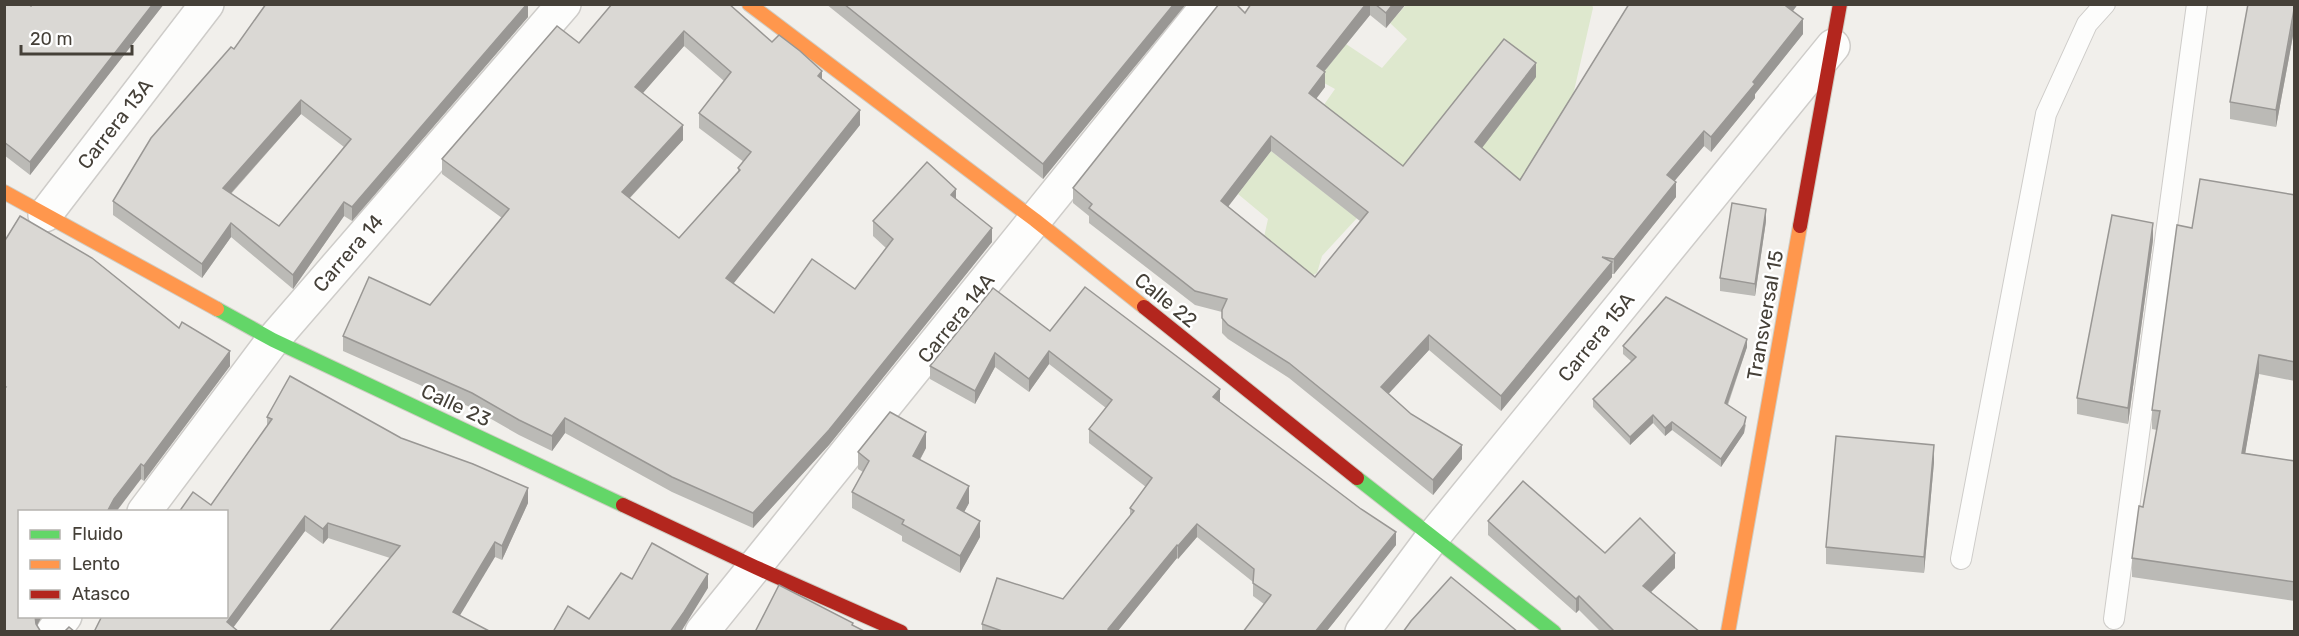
<svg xmlns="http://www.w3.org/2000/svg" width="2299" height="636" font-family="Rubik,sans-serif">
<rect width="100%" height="100%" fill="#f1efeb"/>
<g fill="#dee8ce">
<polygon points="1592,4 1593,8 1571,104 1532,197 1407,176 1321,109 1335,89 1315,78 1346,44 1382,68 1407,39 1390,23 1406,5"/>
<polygon points="1271,151 1357,218 1322,256 1317,273 1309,277 1264,237 1268,219 1238,194"/>
</g>
<g fill="none" stroke-linecap="round" stroke-linejoin="round">
<g stroke="#ceccc9" stroke-width="22">
<g id="lane">
<polyline points="1961,559 2046,114 2087,24 2105,4"/>
<polyline points="2114,619 2197,4"/>
</g>
</g>
<g stroke="#ceccc9" stroke-width="36">
<g id="street">
<polyline points="45,215 207,4"/>
<polyline points="144,512 273,340 564,4"/>
<polyline points="53,632 65,616"/>
<polyline points="702,632 1209,4"/>
<polyline points="1362,632 1432,538 1833,46"/>
</g>
</g>
<g stroke="#cfccc3" stroke-width="16">
<g id="fast">
<polyline points="217,309 273,340 623,505"/>
<polyline points="1357,478 1554,632"/>
</g>
</g>
<g stroke="#cfccc3" stroke-width="16">
<g id="slow">
<polyline points="749,4 1035,220 1144,307"/>
<polyline points="4,192 217,309"/>
<polyline points="1728,632 1800,226"/>
</g>
</g>
<g stroke="#cfccc3" stroke-width="16">
<g id="jam">
<polyline points="1800,226 1840,4"/>
<polyline points="1144,307 1357,478"/>
<polyline points="623,505 755,567 901,632"/>
</g>
</g>
<use href="#lane" stroke="#fdfdfc" stroke-width="20"/>
<use href="#street" stroke="#fdfdfc" stroke-width="33"/>
<use href="#fast" stroke="#63d668" stroke-width="14"/>
<use href="#slow" stroke="#ff974d" stroke-width="14"/>
<use href="#jam" stroke="#b3261e" stroke-width="14"/>
</g>
<g fill="#bbbab6" fill-rule="evenodd">
<polygon points="4,4 31,6 33,4 164,4 30,175 4,155"/>
<path d="M528,4V17L352,221L344,216L293,289L231,237L202,278L113,215V201L234,49ZM301,114L344,147L279,226L231,194Z"/>
<path d="M612,4L772,42L822,79L860,125L733,283L774,313L855,289L886,248L873,236V221L956,199L992,242L829,445L753,528L672,492L565,433L552,451L519,435L472,408L343,351V336L430,305L502,218L442,174V159L579,43ZM684,46L724,81L699,113V128L744,162L738,168V171L679,238L630,198L683,140L643,93Z"/>
<polygon points="826,4 1186,4 1043,179"/>
<path d="M1251,4H1406L1386,28L1370,15L1324,72L1325,87L1316,99L1403,166L1536,77L1482,148L1520,180L1629,4H1798L1793,11L1803,34L1755,94V98L1711,152L1704,146L1674,181L1676,197L1614,274H1612V277L1501,411L1429,350L1388,394L1462,459L1433,495L1289,378L1228,339L1222,333V312L1195,305L1089,223V216L1073,203V188L1245,13ZM1271,151L1360,221L1315,277L1228,206Z"/>
<polygon points="2295,4 2295,25 2276,127 2230,119 2230,102"/>
<polygon points="2295,195 2295,381 2259,374 2245,453 2295,461 2295,601 2132,577 2132,558 2143,507 2157,430 2152,429 2152,410 2192,228"/>
<polygon points="1766,221 1755,296 1720,291 1720,278"/>
<polygon points="2153,240 2128,424 2077,414 2077,398"/>
<polygon points="4,242 179,328 230,366 144,481 141,479 20,512 42,616 37,626 4,632"/>
<polygon points="1050,331 1220,402 1396,545 1326,632 1243,632 1264,604 1253,596 1253,582 1197,537 1178,559 1177,558 1117,632 982,632 982,624 1063,599 1130,516 1130,508 1146,487 1089,443 1089,429 1106,408 1049,364 1029,392 995,367 975,404 930,379 930,366"/>
<polygon points="1623,346 1747,347 1728,405 1746,425 1744,433 1721,467 1672,430 1665,436 1653,423 1630,445 1593,407 1593,399 1632,362 1623,354"/>
<polygon points="267,417 401,438 528,503 502,560 495,557 329,632 390,558 328,538 323,544 305,531 233,627 94,632 211,505 267,426"/>
<polygon points="926,448 920,460 969,503 964,512 980,537 960,573 902,541 902,536 852,508 852,492 863,472 858,469 858,452"/>
<polygon points="1934,462 1924,573 1826,564 1826,547"/>
<polygon points="1488,521 1605,553 1675,568 1651,592 1700,632 1601,632 1579,610 1576,613 1488,535"/>
</g>
<g fill="#999794">
<polygon points="153,4 164,4 30,175 30,162"/>
<polygon points="527,4 528,4 528,17 352,221 352,207"/>
<polygon points="1174,4 1186,4 1043,179 1043,164"/>
<polygon points="1366,4 1370,4 1370,15 1317,80 1317,66"/>
<polygon points="1393,4 1406,4 1386,28 1386,13"/>
<polygon points="1787,4 1798,4 1786,20 1786,6"/>
<polygon points="2295,9 2295,25 2276,127 2276,110"/>
<polygon points="1803,19 1803,34 1755,94 1755,98 1711,152 1711,137 1753,82"/>
<polygon points="684,31 684,46 635,102 635,87"/>
<polygon points="1536,63 1536,77 1475,157 1475,142"/>
<polygon points="822,71 822,86 818,76"/>
<polygon points="1325,72 1325,87 1309,108 1309,93"/>
<polygon points="301,100 301,114 223,202 223,188"/>
<polygon points="860,110 860,125 726,293 726,278"/>
<polygon points="683,125 683,140 622,206 622,192"/>
<polygon points="1704,131 1704,146 1667,190 1667,175"/>
<polygon points="1271,136 1271,151 1221,216 1221,201"/>
<polygon points="1676,182 1676,197 1614,274 1614,259"/>
<polygon points="956,189 956,204 951,195"/>
<polygon points="344,202 344,216 293,289 293,275"/>
<polygon points="1766,209 1766,221 1755,296 1755,284"/>
<polygon points="231,223 231,237 202,278 202,264"/>
<polygon points="2153,223 2153,240 2128,424 2128,408"/>
<polygon points="992,228 992,242 829,445 753,528 753,513"/>
<polygon points="1612,262 1612,277 1501,411 1501,396"/>
<polygon points="1429,335 1429,350 1381,402 1381,387"/>
<polygon points="1747,339 1747,347 1725,411 1725,403"/>
<polygon points="230,351 230,366 144,481 144,466"/>
<polygon points="1049,351 1049,364 1029,392 1029,379"/>
<polygon points="995,353 995,367 975,404 975,391"/>
<polygon points="2259,355 2259,374 2242,472 2242,453"/>
<polygon points="1220,389 1220,402 1213,397"/>
<polygon points="1653,415 1653,423 1630,445 1630,437"/>
<polygon points="1746,417 1744,433 1721,467 1721,459"/>
<polygon points="565,418 565,433 552,451 552,436"/>
<polygon points="1672,422 1672,430 1665,436 1665,428"/>
<polygon points="926,432 926,448 913,472 913,456"/>
<polygon points="1462,445 1462,459 1433,495 1433,480"/>
<polygon points="1934,445 1934,462 1924,573 1924,557"/>
<polygon points="141,464 141,479 116,512 107,512 114,499"/>
<polygon points="969,486 969,503 957,525 957,508"/>
<polygon points="528,488 528,503 502,560 502,546"/>
<polygon points="305,516 305,531 230,632 227,622"/>
<polygon points="980,521 980,537 960,573 960,556"/>
<polygon points="328,523 328,538 323,544 323,529"/>
<polygon points="1197,524 1197,537 1178,559 1178,546"/>
<polygon points="1396,532 1396,545 1326,632 1315,632"/>
<polygon points="495,542 495,557 453,627 453,612"/>
<polygon points="1177,545 1177,558 1117,632 1108,632 1108,629"/>
<polygon points="1675,553 1675,568 1643,600 1643,586"/>
<polygon points="708,574 708,588 684,627 681,632 670,632"/>
<polygon points="1579,596 1579,610 1576,613 1576,599"/>
<polygon points="35,616 42,616 35,629"/>
</g>
<g fill="#dad8d4" stroke="#999794" stroke-width="1.5" fill-rule="evenodd">
<polygon points="4,4 28,4 31,6 33,4 153,4 30,162 4,142"/>
<path d="M266,4H527L352,207L344,202L293,275L231,223L202,264L113,201L151,138L231,47L234,49ZM301,100L351,139L279,226L223,188Z"/>
<path d="M612,4H729L772,42L779,35L800,51L822,71L818,76L860,110L726,278L774,313L812,259L855,289L893,239L873,221L927,162L956,189L951,195L992,228L829,430L753,513L672,477L565,418L552,436L519,420L472,393L343,336L369,277L430,305L509,209L442,159L557,26L579,43ZM684,31L731,72L699,113L751,152L738,168L740,170L679,238L622,192L683,125L635,87Z"/>
<polygon points="844,4 1174,4 1043,164"/>
<path d="M1219,4H1236L1245,13L1251,4H1366L1317,66L1325,72L1309,93L1403,166L1504,39L1536,63L1475,142L1520,180L1629,4H1787L1786,6L1803,19L1753,82L1755,84L1711,137L1704,131L1667,175L1676,182L1614,259L1602,257L1612,262L1501,396L1429,335L1381,387L1411,414L1462,445L1433,480L1289,363L1228,325L1222,318V310L1227,299L1195,291L1089,208L1092,204L1073,188ZM1271,136L1368,212L1315,277L1221,201Z"/>
<polygon points="1375,4 1393,4 1386,13"/>
<polygon points="2248,4 2295,4 2276,110 2230,102"/>
<polygon points="2200,179 2295,195 2295,362 2259,355 2242,453 2295,461 2295,582 2132,558 2139,506 2143,507 2160,411 2152,410 2177,225 2192,228"/>
<polygon points="1732,203 1766,209 1755,284 1720,278"/>
<polygon points="2112,215 2153,223 2128,408 2077,398"/>
<polygon points="20,216 92,258 179,328 182,322 230,351 144,466 141,464 114,499 107,512 20,512 20,616 35,616 36,624 41,632 4,632 4,389 6,387 4,386 4,242"/>
<polygon points="1085,287 1220,389 1213,397 1361,509 1396,532 1315,632 1243,632 1271,595 1253,583 1254,569 1197,524 1178,546 1177,545 1108,629 1112,632 1005,632 982,624 997,578 1063,599 1134,511 1130,508 1152,478 1089,429 1112,400 1049,351 1029,379 995,353 975,391 930,366 993,288 1050,331"/>
<polygon points="1666,297 1747,339 1725,403 1746,417 1744,425 1721,459 1672,422 1665,428 1653,415 1630,437 1593,399 1636,357 1623,346"/>
<polygon points="290,376 401,438 473,464 528,488 502,546 495,542 453,612 491,632 329,632 400,546 328,523 323,529 305,516 227,622 239,632 94,632 102,616 226,616 226,512 179,512 193,492 211,505 272,419 267,417"/>
<polygon points="890,412 926,432 913,456 969,486 957,508 980,521 960,556 902,524 904,520 852,492 869,461 858,452"/>
<polygon points="1836,436 1934,445 1924,557 1826,547"/>
<polygon points="1523,481 1605,553 1640,518 1675,553 1643,586 1700,632 1615,632 1579,596 1576,599 1488,521"/>
<polygon points="652,543 708,574 684,612 670,632 553,632 568,606 589,619 621,573 632,579"/>
<polygon points="1451,577 1518,632 1403,632 1411,621"/>
<polygon points="779,585 853,623 852,625 866,632 755,632"/>
<polygon points="69,627 75,632 64,632"/>
</g>
<g text-anchor="middle" dominant-baseline="central" stroke-width="5" stroke-linejoin="round" paint-order="stroke">
<g font-size="20" fill="#454038" stroke="#fff">
<text transform="translate(115 124) rotate(-52)">Carrera 13A</text>
<text transform="translate(348 253) rotate(-49)">Carrera 14</text>
<text transform="translate(1166 300) rotate(39)">Calle 22</text>
<text transform="translate(1765 315) rotate(-80)">Transversal 15</text>
<text transform="translate(956 318) rotate(-51)">Carrera 14A</text>
<text transform="translate(1596 337) rotate(-51)">Carrera 15A</text>
<text transform="translate(456 405) rotate(25)">Calle 23</text>
</g>
</g>
<rect width="2299" height="636" fill="none" stroke="#454038" stroke-width="12"/>
<rect x="18" y="510" width="210" height="108" fill="#ffffff" stroke="#b5b3af" stroke-width="1.5"/>
<rect x="30" y="530" width="30" height="9" fill="#63d668" stroke="#b5b3af" stroke-width="1.5"/>
<text x="72" y="540" font-size="18" fill="#454038">Fluido</text>
<rect x="30" y="560" width="30" height="9" fill="#ff974d" stroke="#b5b3af" stroke-width="1.5"/>
<text x="72" y="570" font-size="18" fill="#454038">Lento</text>
<rect x="30" y="590" width="30" height="9" fill="#b3261e" stroke="#b5b3af" stroke-width="1.5"/>
<text x="72" y="600" font-size="18" fill="#454038">Atasco</text>
<path d="M21 45v9h111v-9" fill="none" stroke="#454038" stroke-width="3"/>
<text x="30" y="45" font-size="18" fill="#454038" stroke="#ffffff" stroke-width="4.5" paint-order="stroke">20 m</text>
</svg>
